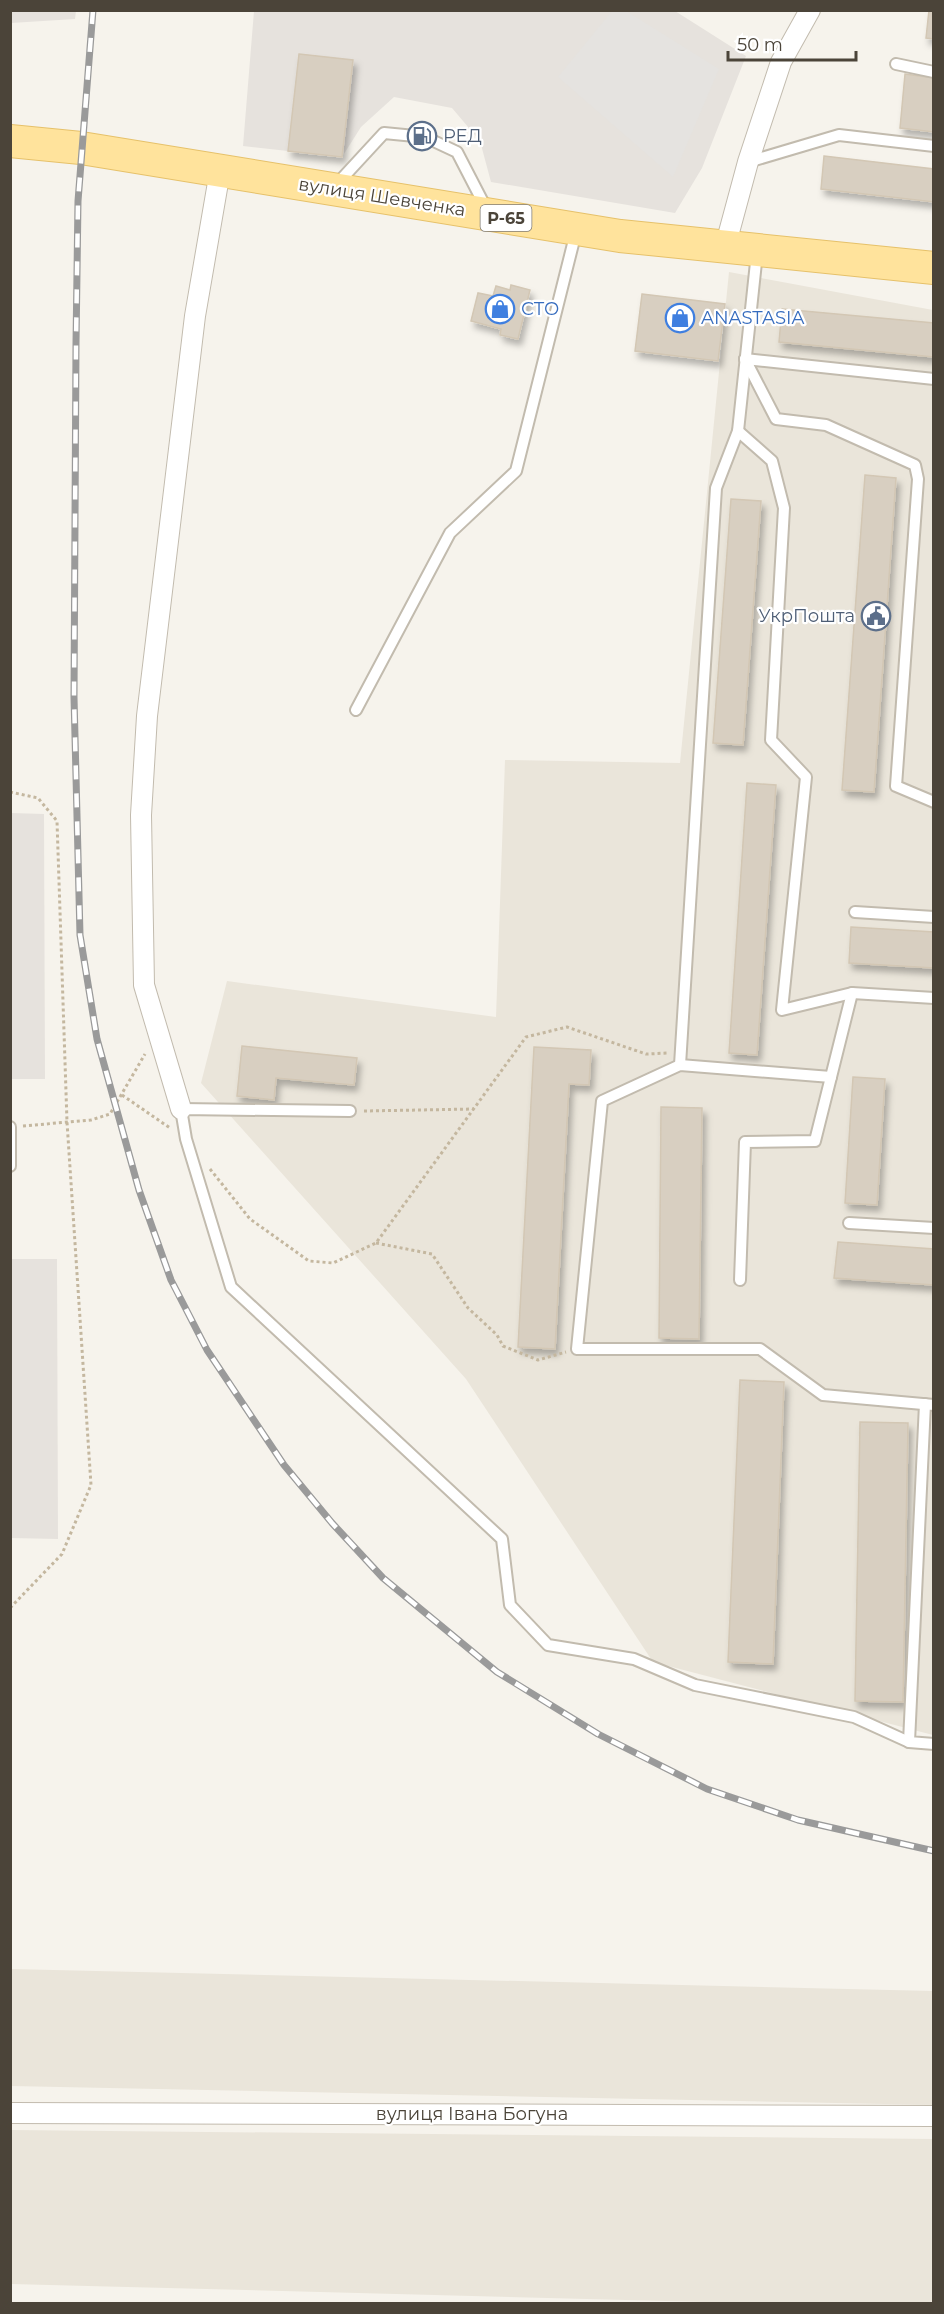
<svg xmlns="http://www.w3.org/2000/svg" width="944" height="2314" font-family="Montserrat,sans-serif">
<defs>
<filter id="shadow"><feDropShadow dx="3.5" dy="6" stdDeviation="3" flood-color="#0004"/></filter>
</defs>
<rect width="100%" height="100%" fill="#f6f3ec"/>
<g fill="#eae5da">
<polygon points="729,272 933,310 933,1735 653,1662 466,1379 201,1083 227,981 496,1017 505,760 680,763"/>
<polygon points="11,1969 933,1991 933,2105 11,2086"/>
<polygon points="11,2130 933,2139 933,2303 744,2303 11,2284"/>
</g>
<g fill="#e6e2dd">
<polygon points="11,10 76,10 76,11 75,19 11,23"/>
<polygon points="254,11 675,11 746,56 702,168 675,213 491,182 480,141 452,108 394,97 361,127 342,157 243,146"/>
<polygon points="11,813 44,814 45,1079 11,1079"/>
<polygon points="11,1259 57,1259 58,1539 11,1538"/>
</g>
<polygon fill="#e5e3e0" points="612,11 626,11 719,69 673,177 558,77"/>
<g fill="#d8cfc1" stroke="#d3c7b4" stroke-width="1.5" filter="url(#shadow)">
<polygon points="929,10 934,10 934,39 926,38"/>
<polygon points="299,54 353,60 342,157 288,151"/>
<polygon points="905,74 934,78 934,132 900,128"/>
<polygon points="824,156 934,169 934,202 821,189"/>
<polygon points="511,285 530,290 518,339 500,335 501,329 471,321 478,293 493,296 496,286 510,290"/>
<polygon points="642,294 725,304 718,361 635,351"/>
<polygon points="782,309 934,323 934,357 779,342"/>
<polygon points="865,475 896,478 874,792 842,790"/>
<polygon points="731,499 761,501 743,745 713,743"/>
<polygon points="747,783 776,785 757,1055 729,1053"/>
<polygon points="851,927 934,932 934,968 849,963"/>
<polygon points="242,1046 357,1058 354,1085 276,1078 274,1100 237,1096"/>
<polygon points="534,1047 591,1050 589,1085 569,1084 555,1349 518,1347"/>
<polygon points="853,1077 885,1079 877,1205 845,1203"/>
<polygon points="661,1107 702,1108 699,1339 659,1338"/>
<polygon points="838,1242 934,1249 934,1285 834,1278"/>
<polygon points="740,1380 784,1382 773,1664 728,1662"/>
<polygon points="860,1422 908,1423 903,1702 855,1701"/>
</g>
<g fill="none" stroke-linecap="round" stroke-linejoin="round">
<g stroke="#c2bbae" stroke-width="14">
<g id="lane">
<polyline points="896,64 934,72"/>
<polyline points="748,162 839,135 934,146"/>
<polyline points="336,185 384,133 425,137 457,152 487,210"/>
<polyline points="745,359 776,419 826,425 915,465 918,479 896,786 934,802"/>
<polyline points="745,359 934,379"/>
<polyline points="738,431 772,461 784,508 771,740 806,777 782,1010 852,993 934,998"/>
<polyline points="356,710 450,533 516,471 576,232"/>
<polyline points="855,912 934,917"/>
<polyline points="680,1065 716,488 738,431 757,253"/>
<polyline points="831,1077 680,1065 602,1101 577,1349 760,1349 823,1395 934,1405"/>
<polyline points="350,1111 181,1109 186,1139 231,1287 502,1539 510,1605 548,1645 634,1659 695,1685 854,1717 909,1742"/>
<polyline points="10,1127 10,1166"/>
<polyline points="849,1223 934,1228"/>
<polyline points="740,1280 745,1142 815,1141 852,993"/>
<polyline points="925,1404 909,1742 934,1744"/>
</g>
</g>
<g stroke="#c2bbae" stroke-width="22">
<g id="street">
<polyline points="725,247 748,162 781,62 810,10"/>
<polyline points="181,1109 144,985 141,815 147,716 195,316 220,171"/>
<polyline points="10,2113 934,2116"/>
</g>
</g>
<g stroke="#e6c16a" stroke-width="34">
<polyline id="primary" points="10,141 81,148 620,236 934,268"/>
</g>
<g stroke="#c4b79f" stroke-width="3" stroke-dasharray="3 3" stroke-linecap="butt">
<polyline points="10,792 38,798 57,821 67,1122 91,1485 62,1554 10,1608"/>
<polyline points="122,1095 170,1128"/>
<polyline points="364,1111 474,1109"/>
<polyline points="23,1126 91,1120 110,1114 145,1054"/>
<polyline points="210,1169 250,1219 309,1261 333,1263 376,1243 526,1037 567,1027 646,1054 669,1053"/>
<polyline points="376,1243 432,1254 468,1308 497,1335 503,1346 538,1360 566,1352"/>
</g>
<use href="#lane" stroke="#fff" stroke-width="10"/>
<use href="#street" stroke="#fff" stroke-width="20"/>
<use href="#primary" stroke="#ffe39c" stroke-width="32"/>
<g stroke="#9a9a9a" stroke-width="7">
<polyline id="rail" points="93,10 78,201 76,344 74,697 80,935 97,1039 139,1190 171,1280 207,1350 284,1465 332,1523 383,1578 497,1672 598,1734 707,1789 798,1820 934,1851"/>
</g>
<use href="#rail" stroke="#fff" stroke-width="4.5" stroke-dasharray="14" stroke-linecap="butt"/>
</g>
<defs>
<g id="fuel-ring" transform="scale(1.5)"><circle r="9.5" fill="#fff" stroke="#5c6f8a" stroke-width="1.5"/><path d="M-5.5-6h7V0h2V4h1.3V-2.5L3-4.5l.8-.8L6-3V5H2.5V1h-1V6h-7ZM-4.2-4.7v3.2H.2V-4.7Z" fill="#5c6f8a"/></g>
<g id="shop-ring" transform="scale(1.5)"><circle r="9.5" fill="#fff" stroke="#3f7fe0" stroke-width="1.5"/><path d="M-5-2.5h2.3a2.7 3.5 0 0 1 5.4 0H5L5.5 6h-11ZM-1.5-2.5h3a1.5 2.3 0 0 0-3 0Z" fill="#3f7fe0"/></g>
<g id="civic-ring" transform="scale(1.5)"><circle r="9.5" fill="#fff" stroke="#5c6f8a" stroke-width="1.5"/><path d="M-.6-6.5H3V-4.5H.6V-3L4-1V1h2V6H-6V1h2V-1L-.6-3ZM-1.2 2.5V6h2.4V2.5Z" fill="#5c6f8a"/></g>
</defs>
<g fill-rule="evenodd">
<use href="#fuel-ring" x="422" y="136"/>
<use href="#shop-ring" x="500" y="309"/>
<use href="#shop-ring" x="680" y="318"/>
<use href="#civic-ring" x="876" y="616"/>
</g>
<g text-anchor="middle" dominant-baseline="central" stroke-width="4.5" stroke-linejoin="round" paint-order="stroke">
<rect fill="#fff" stroke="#817c74" stroke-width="1.5" x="480.5" y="205" width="51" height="26" rx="4.5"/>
<g font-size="16" font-weight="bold" fill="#4b4439">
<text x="506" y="218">Р-65</text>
</g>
<g font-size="18" fill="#4e5e75" stroke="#fff" text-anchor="start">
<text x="443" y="136">РЕД</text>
<text x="855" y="616" text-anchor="end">УкрПошта</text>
</g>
<g font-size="18" fill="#4b4439" stroke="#fff">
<text transform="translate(382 197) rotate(9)">вулиця Шевченка</text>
<text x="472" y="2114">вулиця Івана Богуна</text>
</g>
<g font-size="18" fill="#366cbe" stroke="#fff" text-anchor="start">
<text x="521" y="309">СТО</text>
<text x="701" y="318">ANASTASIA</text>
</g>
</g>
<rect width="944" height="2314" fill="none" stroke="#4b4439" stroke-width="24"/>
<path d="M728 51v9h128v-9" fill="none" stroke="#4b4439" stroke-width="3"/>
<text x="737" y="51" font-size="18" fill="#4b4439" stroke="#ffffff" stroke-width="4.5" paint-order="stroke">50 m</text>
</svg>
